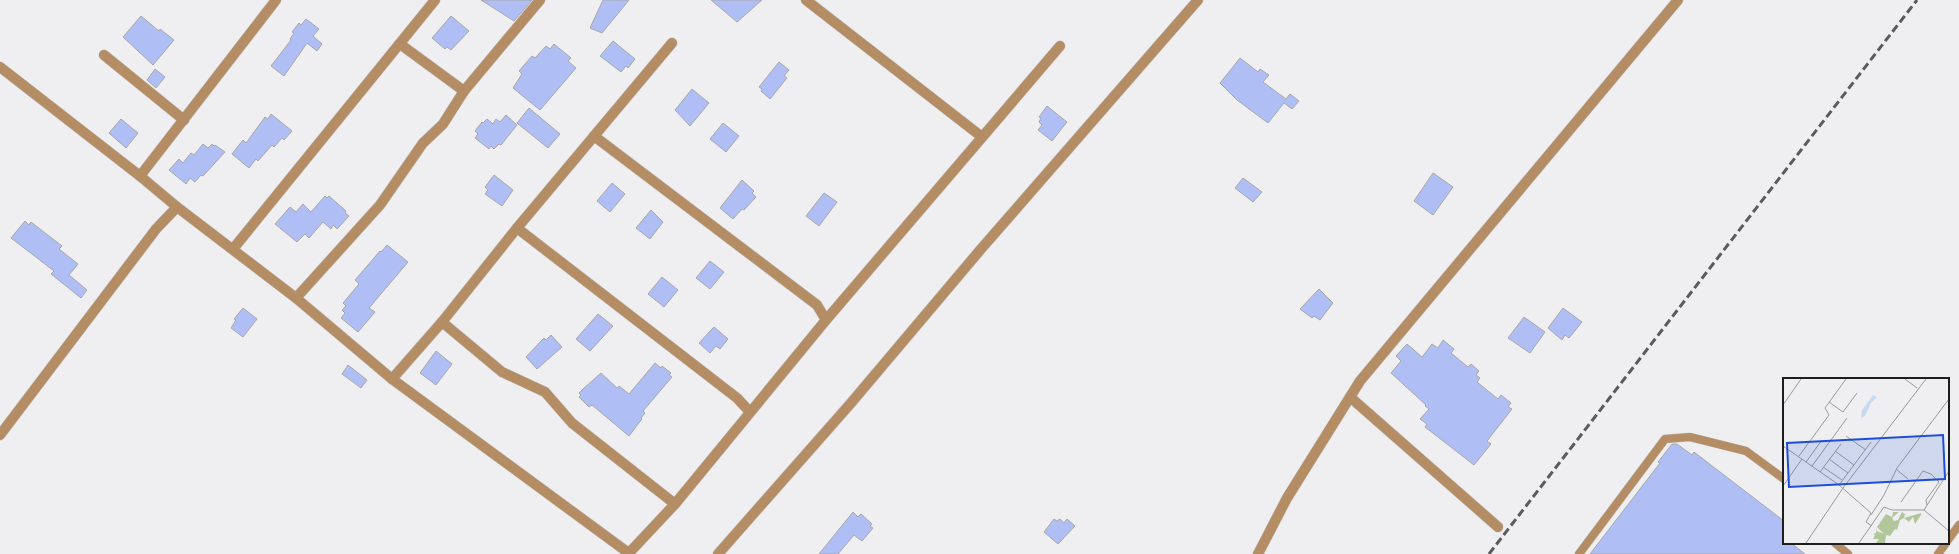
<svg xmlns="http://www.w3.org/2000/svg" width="1959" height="554" font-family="'Source Sans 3',sans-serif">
<rect width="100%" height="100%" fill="#efeff1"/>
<g fill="#afbff6" stroke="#a7a8a9">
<polygon points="481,0 532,0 514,21"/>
<polygon points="603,0 629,0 602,33 590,28"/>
<polygon points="711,0 762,0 737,22"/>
<polygon points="141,16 159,31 160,29 174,40 153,65 123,37"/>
<polygon points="451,16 469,31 451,50 447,47 445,49 432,38"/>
<polygon points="306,19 319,29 313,36 322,44 317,51 307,43 284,76 271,66 291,40 290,39 294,33 292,32 299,23 301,25"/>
<polygon points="613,41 635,59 628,68 626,66 621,72 600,56"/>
<polygon points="554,44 571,58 568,61 576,68 540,110 513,88 522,74 519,71 532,56 535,58 546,46 550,49"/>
<polygon points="1240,58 1258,72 1260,69 1269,75 1263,82 1286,99 1290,94 1299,101 1292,109 1284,103 1268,123 1237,100 1220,83"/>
<polygon points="779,62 789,70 784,76 787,78 770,99 761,91 762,89 759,87"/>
<polygon points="155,69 165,77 156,88 147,80"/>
<polygon points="692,89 709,103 690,126 675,110"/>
<polygon points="1047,106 1067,122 1052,141 1038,130 1042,125 1039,122 1041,118 1039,117"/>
<polygon points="529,108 560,134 548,148 517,123"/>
<polygon points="271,114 292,131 284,140 282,138 274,147 272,145 258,161 256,159 249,168 232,154 243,140 246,143 265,117 268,119"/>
<polygon points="506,115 517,125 501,145 499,144 494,149 491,146 489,149 475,138 478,134 475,131 482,122 483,123 487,119 493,124 496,119 500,122"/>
<polygon points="121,119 138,133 126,148 109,133"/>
<polygon points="723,123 739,136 726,152 710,139"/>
<polygon points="203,144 208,148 212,144 214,146 215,145 225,152 203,176 201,175 195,182 190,178 186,184 169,170 179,159 183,163 191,153 194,155"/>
<polygon points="1433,173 1453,187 1433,215 1414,201"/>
<polygon points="494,175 513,190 502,206 485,194 488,190 485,187"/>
<polygon points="1243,178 1262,192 1253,202 1235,188"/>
<polygon points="742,180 754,191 752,193 756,197 744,210 742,209 733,219 720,208"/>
<polygon points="612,183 625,194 610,212 597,201"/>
<polygon points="824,193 837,202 819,226 806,216"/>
<polygon points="325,196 327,198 329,196 346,211 345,213 349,216 337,229 333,225 331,229 323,222 309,238 305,234 297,242 275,224 290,207 296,212 303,204 311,212"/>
<polygon points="651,210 663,222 650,239 636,228"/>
<polygon points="25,221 29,225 31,222 62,246 59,249 78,264 69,275 87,290 81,298 51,274 54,271 11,238"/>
<polygon points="387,245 408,262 369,308 375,312 358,332 341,318 345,313 342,310 346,306 343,303 359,284 355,280 380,251 381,252"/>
<polygon points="710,261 724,272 710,289 696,278"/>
<polygon points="662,277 678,290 664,307 648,294"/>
<polygon points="1319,289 1333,303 1320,320 1314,316 1312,318 1300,309"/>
<polygon points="243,308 257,319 243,337 231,328 236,320 234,319"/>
<polygon points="1563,308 1582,322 1569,338 1565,335 1562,340 1548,328"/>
<polygon points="598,314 613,326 590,351 576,339"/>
<polygon points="1524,317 1545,332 1530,353 1508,338"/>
<polygon points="714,327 728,339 720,349 716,346 710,353 699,343"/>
<polygon points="551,335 562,347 537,369 526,357 544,338 546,340"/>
<polygon points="1443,340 1454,349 1451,353 1468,367 1471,364 1479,371 1476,375 1480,378 1477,382 1498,399 1501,395 1511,403 1508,407 1512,409 1487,441 1491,444 1474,465 1425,427 1427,424 1420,419 1429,409 1425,406 1426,405 1391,373 1401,361 1396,356 1407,344 1422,357 1432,344 1438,348"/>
<polygon points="436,351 452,364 436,385 420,373"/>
<polygon points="655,363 661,368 662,366 671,373 669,375 672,377 643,411 645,413 641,418 642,419 629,436 592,405 589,407 579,397 581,395 579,393 583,389 601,373 617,388 619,386 629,394"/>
<polygon points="348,365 367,380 361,388 342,374"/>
<polygon points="1672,444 1677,444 1692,455 1694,452 1784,521 1784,543 1791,543 1805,554 1590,554 1660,463 1658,462"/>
<polygon points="853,512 858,517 861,514 872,524 870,526 873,528 862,541 854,535 838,554 819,554"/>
<polygon points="1054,519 1057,521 1060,519 1064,523 1067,519 1075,526 1058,544 1044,532"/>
</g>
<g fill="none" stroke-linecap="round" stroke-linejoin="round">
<g stroke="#c9c9cb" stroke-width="9">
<g id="service">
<polyline points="1948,540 1959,525"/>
<polyline points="1835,543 1848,554"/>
<polyline points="1579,554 1665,439 1690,437 1746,451 1784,479"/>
<polyline points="1938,554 1946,543"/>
</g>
</g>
<g stroke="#c9c9cb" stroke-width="11">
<g id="minor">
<polyline points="806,0 982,137"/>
<polyline points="400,44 464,91"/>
<polyline points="104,55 184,120"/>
<polyline points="0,67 140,176 177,207 296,298 392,379 630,554"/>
<polyline points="594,136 817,305 826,320"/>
<polyline points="140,176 276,0"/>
<polyline points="517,228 737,398 750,412"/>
<polyline points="233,249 435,0"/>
<polyline points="296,298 380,205 423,143 443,124 464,91 540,0"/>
<polyline points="442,322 502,372 545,392 572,423 675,504"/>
<polyline points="392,379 442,322 517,228 672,43"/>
<polyline points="1350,397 1498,527"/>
<polyline points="0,435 156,229 177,207"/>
<polyline points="629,553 675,504 826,320 1060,46"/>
<polyline points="718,554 851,403 981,249 1198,0"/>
<polyline points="1258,554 1287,498 1360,381 1678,0"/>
</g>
</g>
<use href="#service" stroke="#b48d65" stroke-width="8"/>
<use href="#minor" stroke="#b48d65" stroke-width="10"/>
<polyline stroke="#5b5b5c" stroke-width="3" stroke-dasharray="8 4" stroke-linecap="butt" points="1489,554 1917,0"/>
</g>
<g transform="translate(1783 378)">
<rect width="166" height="166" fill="#efeff1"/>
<path d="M110,134H116L109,140L111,143L115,142L119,134L122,136L121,140L138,135V137L132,146L130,139L126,144L121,140L117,142L114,152L112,151L107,158L103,157L102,165H93L96,161H90L92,157L90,156L93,155L94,150V153L101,156L94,149L103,136L109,139Z" fill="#b2c69c"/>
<path d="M90,17L94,19L88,25L82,38L78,40L79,32Z" fill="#c6dbf2"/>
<path fill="none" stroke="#9b9b9d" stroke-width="1" d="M122,1L134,10M46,24L60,34L74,15M0,27L18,1M63,58L83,72M0,68L56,107L88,135L83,144L89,148M52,73L71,87M16,78L46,37L42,30L63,1M46,81L65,95M23,84L39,62M29,88L64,40M40,89L59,102M113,91L125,101M37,94L58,66M56,107L88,64M0,108L19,81M118,124L140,93L148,96L156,104L143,122L144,127M141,132L166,93M88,137L101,117L114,90L166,21M23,165L60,110L143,1M76,165L101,129L109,132H141L166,153"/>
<path fill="#1d4ed8" fill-opacity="0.15" stroke="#1d4ed8" stroke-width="2" d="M160,57L162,101L6,109L4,65Z"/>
<rect width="166" height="166" fill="none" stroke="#1e1e1f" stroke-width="2"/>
</g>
</svg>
